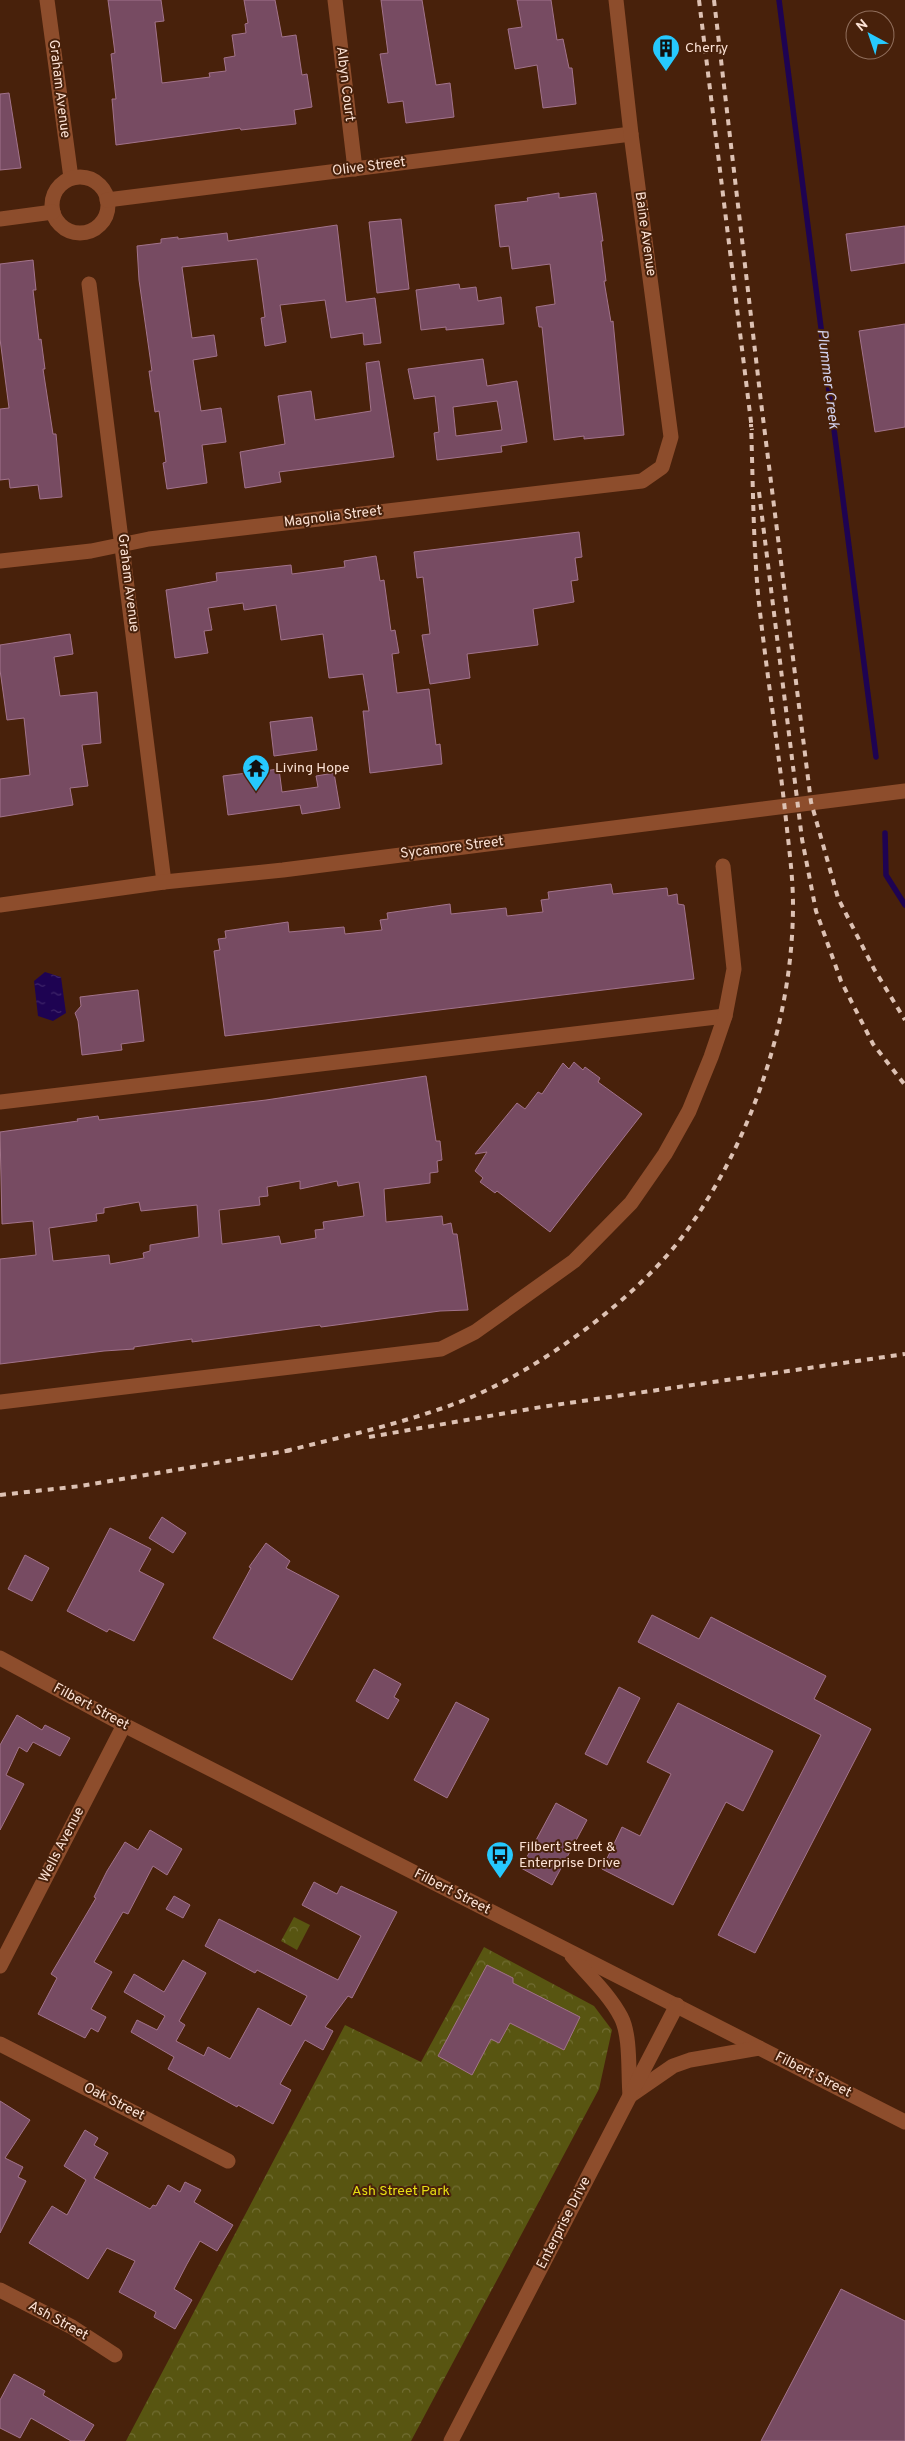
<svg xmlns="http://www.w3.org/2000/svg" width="905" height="2441" font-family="Overpass,sans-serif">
<defs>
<pattern id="forest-crowns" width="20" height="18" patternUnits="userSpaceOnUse" patternTransform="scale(1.25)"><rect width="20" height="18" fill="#585511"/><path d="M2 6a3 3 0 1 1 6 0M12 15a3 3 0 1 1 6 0" fill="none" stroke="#716d33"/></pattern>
<pattern id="water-ripples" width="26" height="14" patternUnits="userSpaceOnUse" patternTransform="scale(1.25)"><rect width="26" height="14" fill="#1e0352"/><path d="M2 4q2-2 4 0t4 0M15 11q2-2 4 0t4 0" fill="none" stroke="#40276a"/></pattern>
</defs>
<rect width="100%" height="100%" fill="#48210b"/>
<g fill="url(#forest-crowns)">
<polygon points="294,1917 310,1925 297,1950 281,1941"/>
<polygon points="484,1947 594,2006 612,2030 599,2089 411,2441 126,2441 345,2025 421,2062"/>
</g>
<polygon fill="url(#water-ripples)" points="45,972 61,977 66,1013 53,1021 38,1016 34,981"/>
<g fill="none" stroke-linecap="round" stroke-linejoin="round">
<g stroke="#1e0352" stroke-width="5.5">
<polyline points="779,0 876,757"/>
<polyline points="885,833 886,875 905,905"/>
</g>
</g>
<g fill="#774b62" stroke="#a2738b" fill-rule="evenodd">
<polygon points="108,0 161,0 164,21 155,22 162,83 210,77 209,73 226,71 224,58 235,56 232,35 246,33 245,24 248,23 244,0 275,0 282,37 296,35 302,75 307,74 312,107 294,110 296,124 241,130 240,128 116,145 112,99 116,99 111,54 115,53"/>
<polygon points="381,0 422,0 436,85 450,83 454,117 406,123 403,101 388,103 380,54 388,53"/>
<polygon points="517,0 551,0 557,40 563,39 569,68 572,68 576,104 543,108 537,65 515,69 508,29 522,27"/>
<polygon points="9,93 21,168 0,170 0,94"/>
<polygon points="559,193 559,198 596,193 603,241 601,241 606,281 604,281 611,322 613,321 624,435 584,439 584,436 554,440 542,327 539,327 536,307 555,304 550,264 512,269 509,246 500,247 495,205 528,201 527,198"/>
<polygon points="401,219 409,289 377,293 369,222"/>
<polygon points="337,225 346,302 375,298 381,343 364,345 363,333 331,338 325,300 280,305 286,342 265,346 261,318 265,317 257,259 182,267 192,338 214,335 217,356 193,360 201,411 221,408 226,442 202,445 207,483 167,489 163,463 166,462 159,411 155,412 149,371 152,371 139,280 137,246 161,243 161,239 178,237 178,239 227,233 228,241"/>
<polygon points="905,226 905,263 851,271 846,234"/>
<polygon points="33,260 36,290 33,290 39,340 41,339 45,369 43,369 53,434 56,434 62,497 40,499 38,485 10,488 9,479 0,480 0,409 9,408 0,339 0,264"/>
<polygon points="459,284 460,289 476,287 478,301 501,297 504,324 446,330 446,327 421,330 416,290"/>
<polygon points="905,324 905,427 875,432 859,331"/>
<path d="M483,359L487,386L517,381L527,442L501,446L502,452L437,460L434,433L439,432L435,396L414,399L408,369ZM497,401L502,430L456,436L453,407Z"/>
<polygon points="379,361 394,457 279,472 281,482 245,488 240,452 285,444 278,396 311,391 315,420 371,411 366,363"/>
<polygon points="579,532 582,557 575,558 578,580 571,581 574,602 533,609 538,645 467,654 470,678 430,684 422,635 430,634 423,577 417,578 414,552"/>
<polygon points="376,556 380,581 384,580 391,631 395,630 399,653 392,654 397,693 429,689 436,745 440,744 442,764 370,773 363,711 369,711 363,674 329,678 323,634 281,640 276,605 244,610 243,603 208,608 212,630 204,631 208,653 175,658 166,590 217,581 216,573 291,565 292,574 345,567 344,561"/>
<polygon points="70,634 73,654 54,657 60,696 97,692 101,743 82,745 88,786 70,788 73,805 0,817 0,779 30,775 24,718 7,720 0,670 0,645"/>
<polygon points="312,717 317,750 274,756 270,722"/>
<polygon points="279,769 282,792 318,787 316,776 334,773 340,808 302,814 300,805 228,815 223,776"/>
<polygon points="611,884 613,894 667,888 668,896 677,894 678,904 684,905 694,979 225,1036 214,951 220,950 218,939 226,938 225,931 288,922 289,932 344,927 345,934 382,930 380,920 388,919 387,913 450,904 451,914 506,908 507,916 543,912 541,900 549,899 548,892"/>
<polygon points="138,990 144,1041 121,1044 122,1050 82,1055 78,1021 75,1013 81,1006 80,997"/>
<polygon points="574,1062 583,1070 585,1067 600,1078 598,1082 642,1114 550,1232 497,1191 495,1193 480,1182 483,1178 475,1171 487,1152 475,1154 517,1103 525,1109 538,1092 542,1094 563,1063 569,1069"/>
<path d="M426,1076L436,1141H440L442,1160L437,1161L438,1172L430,1173V1183L384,1189L386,1222L442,1216L443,1225L451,1223L453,1234H457L468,1310L440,1311L321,1327L320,1325L192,1342V1339L134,1347V1349L104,1351L0,1364V1259L36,1255L33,1221L2,1224L0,1132L78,1121L77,1119L98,1116L99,1120L266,1100ZM300,1181V1189L337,1181L338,1186L359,1182L364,1216L323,1222L324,1229L315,1230L316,1238L281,1244L279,1236L222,1244L219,1210L260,1205L259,1197L268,1196L267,1187ZM139,1202L141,1211L197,1205L199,1237L150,1245V1251L143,1253L144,1258L110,1264L109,1255L53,1261L49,1228L97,1221L96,1214L104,1213V1208Z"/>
<polygon points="162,1517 186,1533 173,1553 149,1538"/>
<polygon points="110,1528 151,1549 139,1571 164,1584 134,1641 109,1629 107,1632 67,1611"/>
<polygon points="266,1543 290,1561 286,1568 339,1596 292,1680 213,1638 251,1568 249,1567"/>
<polygon points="25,1555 49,1568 32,1601 8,1589"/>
<polygon points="652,1615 699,1639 711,1617 826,1676 814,1699 871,1729 755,1953 718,1935 821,1735 638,1642"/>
<polygon points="374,1669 401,1684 394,1697 399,1700 388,1719 356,1701"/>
<polygon points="619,1687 640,1698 607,1765 585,1754"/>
<polygon points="456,1702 489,1719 447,1798 414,1780"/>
<polygon points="678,1703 773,1751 743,1811 726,1802 673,1905 602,1869 622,1827 640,1836 671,1774 647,1762"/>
<polygon points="17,1715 42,1730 45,1725 70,1738 60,1756 33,1742 27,1752 19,1747 6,1775 24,1784 0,1830 0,1745"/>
<polygon points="556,1803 587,1820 552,1885 521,1868"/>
<polygon points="150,1830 182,1849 167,1875 153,1866 128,1914 123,1912 94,1962 112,1972 91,2009 106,2017 98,2032 91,2028 85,2038 38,2014 57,1978 51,1974 96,1898 94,1897 107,1871 125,1842 138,1850"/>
<polygon points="314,1882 337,1894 341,1886 397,1912 352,1998 348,1996 325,2027 333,2031 323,2050 305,2040 280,2084 291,2090 273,2124 238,2105 237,2107 168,2069 174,2057 131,2032 137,2020 157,2030 165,2016 124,1992 134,1974 164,1992 183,1960 206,1973 179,2021 185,2025 176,2041 204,2056 208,2047 230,2059 258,2008 291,2026 307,1996 257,1970 255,1973 205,1946 219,1919 338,1980 361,1936 302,1905"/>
<polygon points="174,1896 190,1905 183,1918 166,1909"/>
<polygon points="487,1965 513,1978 513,1983 580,2017 564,2050 510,2023 499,2043 491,2039 472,2075 438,2056"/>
<polygon points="0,2101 30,2120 5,2158 23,2167 18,2177 26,2181 0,2233"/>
<polygon points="85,2130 98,2138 94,2145 108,2153 94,2178 150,2209 153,2205 156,2206 168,2185 180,2192 185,2182 201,2190 194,2202 233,2225 217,2251 200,2241 187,2264 174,2289 192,2300 175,2329 154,2317 156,2312 119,2292 135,2261 107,2248 88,2279 29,2243 52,2206 67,2215 86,2180 64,2166"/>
<polygon points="841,2289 905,2321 905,2441 761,2441"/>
<polygon points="14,2374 45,2391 43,2395 94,2425 84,2441 71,2441 31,2418 20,2438 0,2428 0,2400"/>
</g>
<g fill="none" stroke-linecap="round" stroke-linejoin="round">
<g stroke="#8d4d2c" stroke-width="15">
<polyline points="47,0 71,178"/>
<polyline points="335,0 355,169"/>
<circle cx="80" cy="205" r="28"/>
<polyline points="107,200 631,134"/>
<polyline points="0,219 53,212"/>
<polyline points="89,284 164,882"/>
<polyline points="0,561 91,551 149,539 642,481 662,467 671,437 631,134 616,0"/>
<polyline points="0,905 164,882 283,870 905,791"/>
<polyline points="0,1102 725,1016"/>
<polyline points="0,1402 441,1349 475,1332 574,1261 631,1203 665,1154 689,1111 711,1057 725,1016 734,969 723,866"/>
<polyline points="0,1658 124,1725 905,2122"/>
<path d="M572,1956C588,1975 609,1994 621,2017C631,2036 628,2073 630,2095"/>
<polyline points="0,1966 124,1725"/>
<polyline points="0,2044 228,2161"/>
<polyline points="631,2095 673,2066 690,2060 759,2048"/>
<polyline points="0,2290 72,2327 115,2355"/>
<polyline points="451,2441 677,2005"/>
</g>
<g stroke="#ddc1b3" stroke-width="4" stroke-dasharray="6 6" stroke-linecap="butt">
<polyline points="699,0 752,430"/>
<polyline points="714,0 761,402 811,802 838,898 874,969 905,1020"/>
<polyline points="759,492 802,839 816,911 841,981 873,1044 905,1085"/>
<polyline points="369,1437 541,1407 905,1354"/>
<path d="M286,1451C345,1436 405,1423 462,1401C538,1371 640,1297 688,1229C753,1137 793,1017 793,905C793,877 789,848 786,820C778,745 766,669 758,594C753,537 753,480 751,424"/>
<polyline points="0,1495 81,1486 292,1450"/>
</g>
</g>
<defs>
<g id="building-pin" transform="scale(1.4375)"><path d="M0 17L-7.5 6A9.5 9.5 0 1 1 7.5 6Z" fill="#26c9fe" stroke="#48210b"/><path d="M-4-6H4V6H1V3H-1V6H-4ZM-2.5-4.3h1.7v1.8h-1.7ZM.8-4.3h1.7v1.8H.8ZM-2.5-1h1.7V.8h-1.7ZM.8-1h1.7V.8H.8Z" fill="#111"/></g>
<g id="temple-pin" transform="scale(1.4375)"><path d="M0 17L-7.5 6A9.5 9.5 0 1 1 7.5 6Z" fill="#26c9fe" stroke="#48210b"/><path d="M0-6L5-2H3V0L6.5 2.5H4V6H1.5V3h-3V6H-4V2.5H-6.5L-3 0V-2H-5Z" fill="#111"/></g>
<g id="bus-pin" transform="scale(1.4375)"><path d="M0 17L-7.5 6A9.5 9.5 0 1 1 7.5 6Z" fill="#26c9fe" stroke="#48210b"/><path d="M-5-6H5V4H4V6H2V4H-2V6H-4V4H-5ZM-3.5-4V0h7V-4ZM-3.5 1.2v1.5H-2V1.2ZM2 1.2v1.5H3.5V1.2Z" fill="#111"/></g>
</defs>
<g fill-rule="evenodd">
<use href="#building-pin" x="666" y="48"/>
<use href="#temple-pin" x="256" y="768"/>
<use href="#bus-pin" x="500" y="1855"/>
</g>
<g text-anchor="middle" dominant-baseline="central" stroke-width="4" stroke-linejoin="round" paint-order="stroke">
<g font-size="14" fill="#fce2d5" stroke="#48210b" text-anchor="start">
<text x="685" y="48">Cherry</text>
<text x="275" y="768">Living Hope</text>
<text x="519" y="1847">Filbert Street &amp;<tspan x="519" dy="16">Enterprise Drive</tspan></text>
</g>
<g font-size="14" fill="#fce2d5" stroke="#48210b">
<text transform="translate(345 84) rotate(83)">Albyn Court</text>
<text transform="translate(59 89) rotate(83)">Graham Avenue</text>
<text transform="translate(369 167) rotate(-7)">Olive Street</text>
<text transform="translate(645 234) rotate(82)">Baine Avenue</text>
<text transform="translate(333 517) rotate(-7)">Magnolia Street</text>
<text transform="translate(128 583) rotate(83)">Graham Avenue</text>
<text transform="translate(452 848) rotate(-7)">Sycamore Street</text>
<text transform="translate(91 1707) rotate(28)">Filbert Street</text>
<text transform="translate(62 1845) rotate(-63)">Wells Avenue</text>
<text transform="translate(452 1892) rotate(27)">Filbert Street</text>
<text transform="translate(813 2075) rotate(27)">Filbert Street</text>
<text transform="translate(114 2102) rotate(27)">Oak Street</text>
<text transform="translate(564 2223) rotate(-63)">Enterprise Drive</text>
<text transform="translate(58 2321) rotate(29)">Ash Street</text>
</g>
<g font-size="14" fill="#e7df13" stroke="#48210b">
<text x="401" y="2191">Ash Street Park</text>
</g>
<g font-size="15" font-style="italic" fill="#d2d1ed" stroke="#48210b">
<text transform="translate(827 379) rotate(83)">Plummer Creek</text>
</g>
</g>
<g transform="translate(870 35) rotate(320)"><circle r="24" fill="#48210b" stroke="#906e5c"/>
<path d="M0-4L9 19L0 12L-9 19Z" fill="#26c9fe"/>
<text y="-8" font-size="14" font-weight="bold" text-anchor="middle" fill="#fce2d5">N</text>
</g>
</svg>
